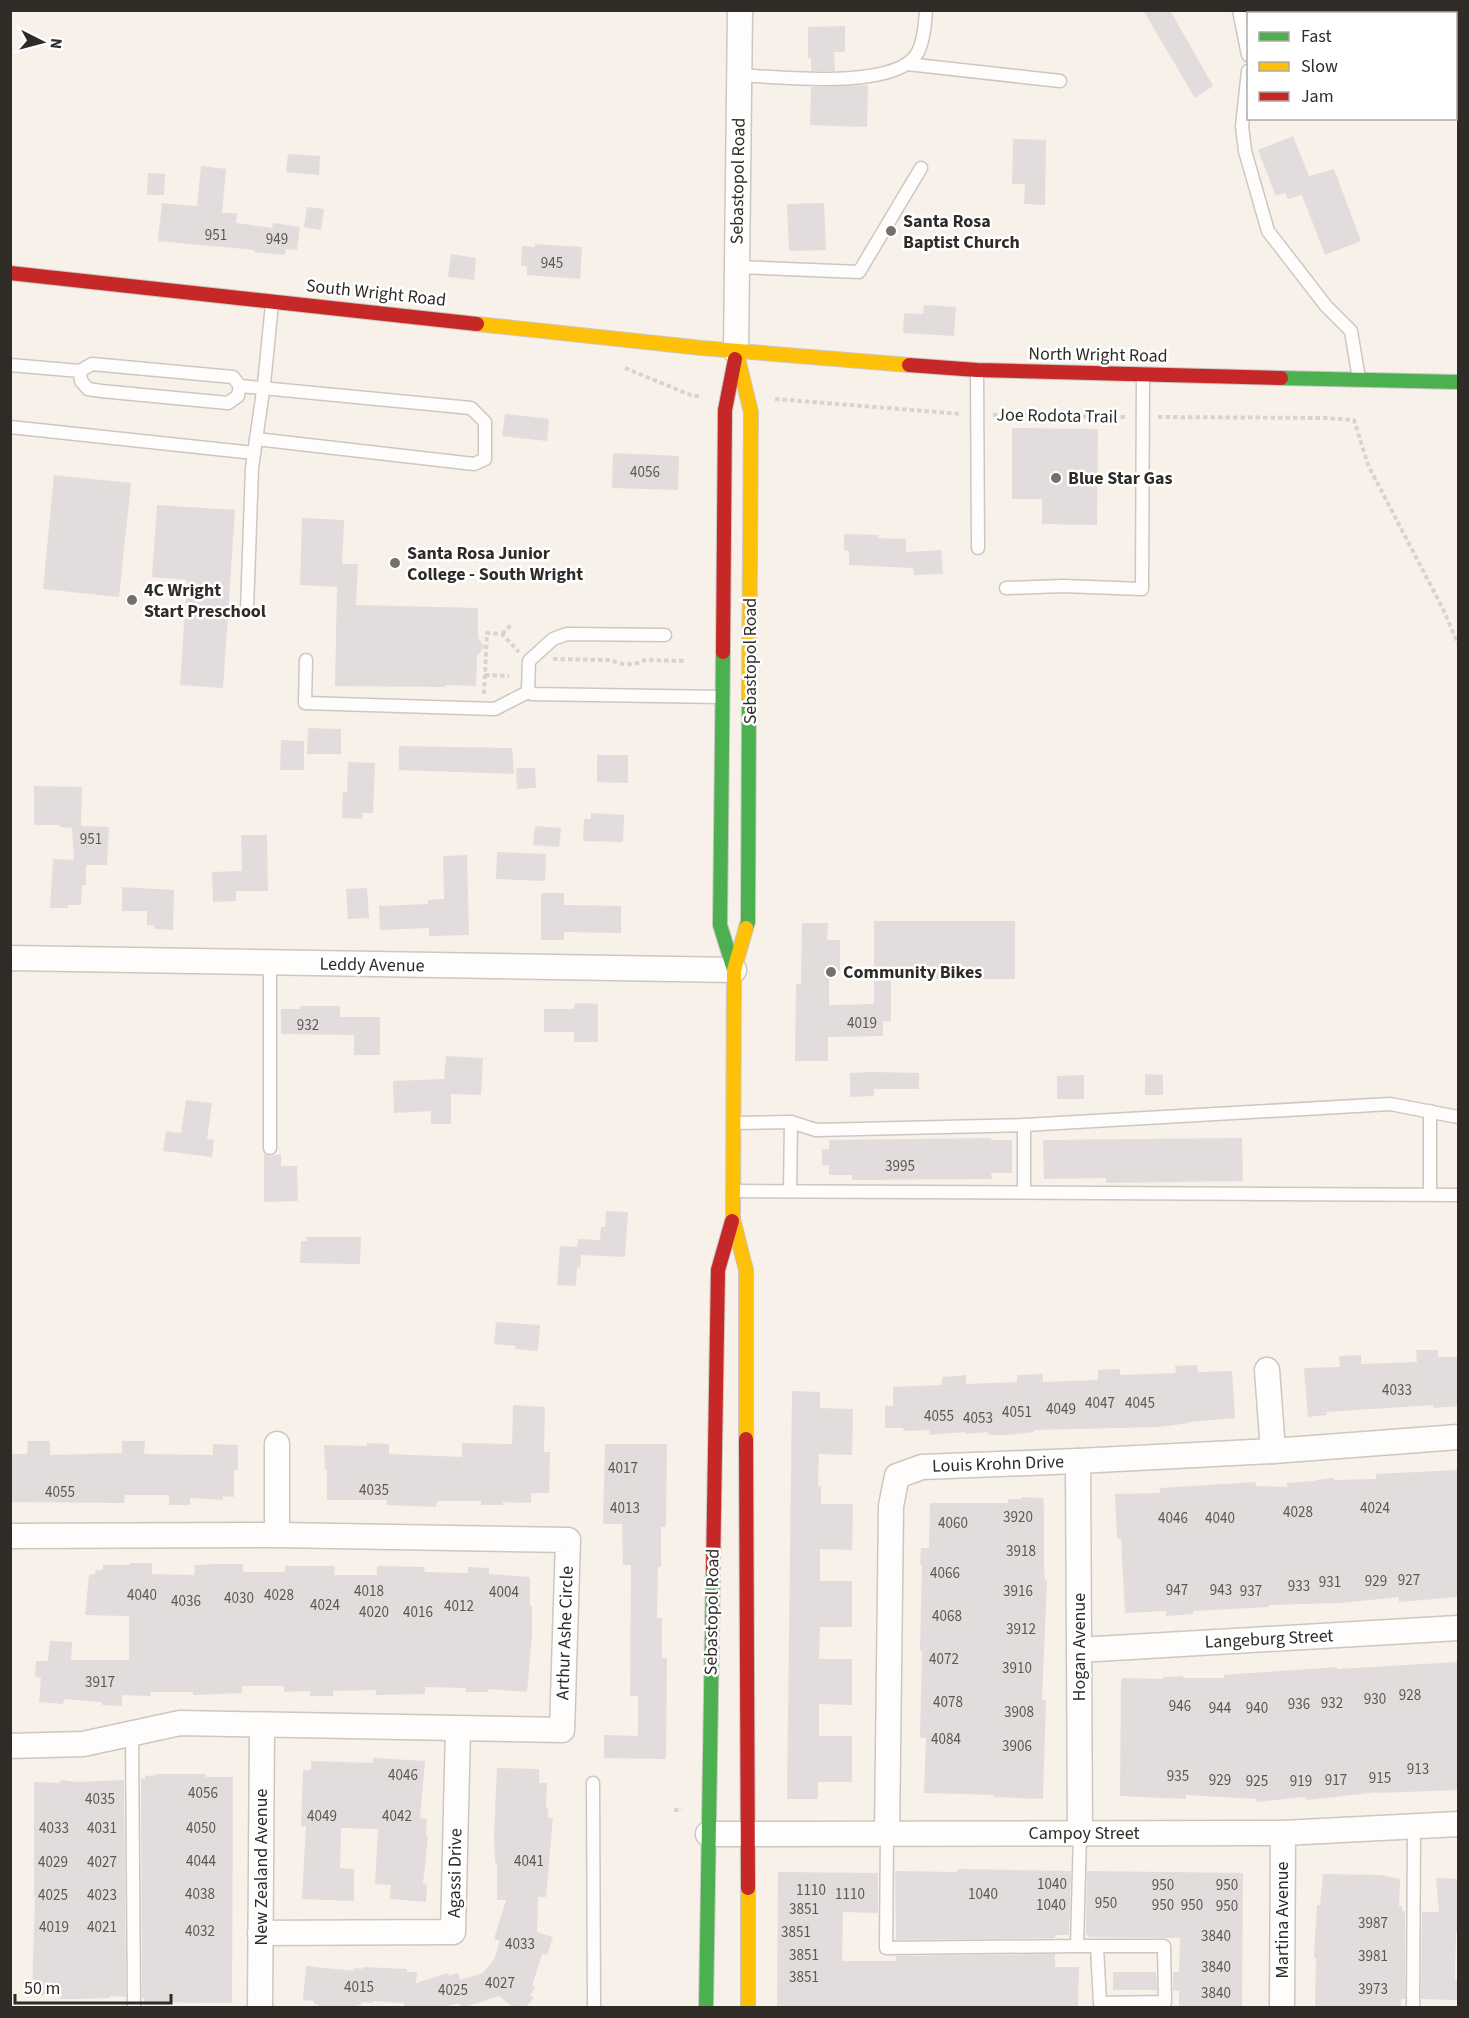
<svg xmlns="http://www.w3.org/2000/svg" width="1469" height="2018" font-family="'Source Sans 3',sans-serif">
<rect width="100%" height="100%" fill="#f7f1ea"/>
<g fill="#e2dcdc">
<polygon points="1143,10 1170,10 1213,86 1195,98"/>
<polygon points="845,26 845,52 834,52 835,71 811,71 811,58 808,58 808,27"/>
<polygon points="868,85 867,127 810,125 811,87"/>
<polygon points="1293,136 1309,176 1334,169 1361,241 1325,255 1302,195 1288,199 1285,193 1276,196 1258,150"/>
<polygon points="1013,139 1046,140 1045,205 1024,204 1025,184 1012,184"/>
<polygon points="288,154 320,156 319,175 286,172"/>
<polygon points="201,166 226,169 222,213 237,213 236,223 272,228 273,223 300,227 297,250 286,249 285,255 274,254 254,252 255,250 158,241 162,203 197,206"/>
<polygon points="148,173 165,174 164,195 147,195"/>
<polygon points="824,203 826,250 789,251 787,204"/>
<polygon points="307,207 324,209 321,230 304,227"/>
<polygon points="535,244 582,247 580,279 527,275 527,266 521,266 522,246 535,247"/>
<polygon points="451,254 476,258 474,280 448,277"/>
<polygon points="924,305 956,307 954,336 903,333 904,313 923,314"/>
<polygon points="505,414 549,419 547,441 502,436"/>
<polygon points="1012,428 1098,429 1097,525 1042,524 1042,499 1012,499"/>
<polygon points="613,453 679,456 678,490 612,488"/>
<polygon points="54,475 131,483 119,597 43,589"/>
<polygon points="157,505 235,510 223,688 180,685 187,580 152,577"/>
<polygon points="302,518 344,520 342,564 358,564 356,605 478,608 478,638 485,647 477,656 476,686 447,685 444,687 335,686 337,587 300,585"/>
<polygon points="844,534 879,535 878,538 906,539 906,552 941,550 943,574 914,575 913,568 849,565 849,551 844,550"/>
<polygon points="308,728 341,729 341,754 307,754"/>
<polygon points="281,740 304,741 304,770 280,770"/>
<polygon points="399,746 512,748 514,774 399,770"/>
<polygon points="597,755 628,755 628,783 597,782"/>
<polygon points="348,762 375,763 373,813 362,813 362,819 342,818 343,791 347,792"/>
<polygon points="516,768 535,768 536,788 517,789"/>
<polygon points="34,786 82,787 81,826 109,827 107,865 86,865 86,885 82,885 81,905 68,905 68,908 50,908 53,859 74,860 72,828 60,827 60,825 34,825"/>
<polygon points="591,813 624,815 623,842 583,841 584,819 591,819"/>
<polygon points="535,826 561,828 559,847 533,845"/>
<polygon points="241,835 267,835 268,891 236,891 236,901 213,902 212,872 242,871"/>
<polygon points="497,852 546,854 545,881 496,879"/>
<polygon points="467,855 469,935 429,936 429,928 380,930 379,906 428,904 428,900 444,899 443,856"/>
<polygon points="122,887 174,890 173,930 154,929 154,925 147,925 147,911 122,911"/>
<polygon points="367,888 369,918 348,919 346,889"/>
<polygon points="541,893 564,893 564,905 621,906 621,933 564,932 564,940 541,940"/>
<polygon points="874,921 1015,921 1015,979 891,979 891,1021 883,1021 883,1036 828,1037 828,1061 795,1061 796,984 801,984 802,923 828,923 827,940 840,940 840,971 829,971 829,1005 874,1004"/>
<polygon points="582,1003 598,1004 598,1042 574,1042 574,1032 544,1032 544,1009 574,1009 574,1004"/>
<polygon points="300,1006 340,1006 340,1017 380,1017 380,1055 354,1055 354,1035 281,1034 281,1009 300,1009"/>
<polygon points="446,1056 483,1058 481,1095 451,1094 451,1124 431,1124 431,1111 394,1113 393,1081 444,1079"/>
<polygon points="873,1072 919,1073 919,1089 874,1089 874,1096 850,1097 850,1073"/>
<polygon points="1145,1074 1163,1075 1163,1095 1145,1095"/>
<polygon points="1084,1075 1084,1099 1057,1099 1057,1076"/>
<polygon points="186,1100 212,1103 207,1139 214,1140 212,1157 163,1151 166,1131 181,1133"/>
<polygon points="991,1138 991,1140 1012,1140 1012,1173 991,1173 992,1179 852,1180 852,1175 829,1175 829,1165 822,1165 822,1149 829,1149 829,1140"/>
<polygon points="1242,1138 1243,1181 1106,1183 1106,1178 1044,1179 1043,1140"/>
<polygon points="264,1154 269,1156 281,1154 281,1166 297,1166 298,1201 264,1202"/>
<polygon points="606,1211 628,1212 625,1257 581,1255 580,1268 577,1267 576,1286 557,1285 560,1246 577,1247 578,1239 600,1240 601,1227 605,1227"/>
<polygon points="306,1237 361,1237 360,1264 300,1263 301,1241 307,1241"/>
<polygon points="496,1322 540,1325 538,1351 515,1349 516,1346 494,1344"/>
<polygon points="1416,1350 1438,1350 1438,1357 1458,1357 1458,1406 1433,1408 1433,1405 1326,1412 1327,1415 1308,1417 1304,1368 1340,1367 1339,1356 1361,1355 1361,1364 1417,1362"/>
<polygon points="1197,1365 1198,1372 1232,1371 1235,1418 1189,1422 1189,1423 1159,1427 1034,1430 1034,1432 1007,1435 988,1435 987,1432 965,1434 965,1432 930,1435 929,1430 904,1431 903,1428 885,1428 885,1406 893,1406 893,1387 942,1385 942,1377 966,1375 966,1384 1017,1382 1017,1375 1043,1374 1043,1382 1098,1380 1098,1370 1120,1369 1120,1375 1176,1373 1175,1366"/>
<polygon points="792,1391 820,1392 820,1408 853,1409 852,1455 819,1454 818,1486 821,1486 821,1504 853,1504 852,1550 820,1549 820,1581 852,1581 852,1627 820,1627 819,1659 852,1659 852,1705 819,1704 819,1736 852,1736 852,1782 818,1782 818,1799 787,1799"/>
<polygon points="513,1405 545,1407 544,1452 550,1452 549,1493 531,1493 531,1503 503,1502 503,1505 481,1505 481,1501 437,1501 436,1507 386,1505 387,1500 327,1500 327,1470 325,1470 324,1445 367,1446 367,1443 389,1444 389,1454 462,1457 462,1443 512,1444"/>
<polygon points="28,1441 50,1441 50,1455 122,1453 122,1441 145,1441 144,1454 213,1455 213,1444 238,1445 238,1470 234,1470 234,1497 223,1496 223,1500 190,1498 190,1505 169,1505 169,1495 125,1495 124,1503 10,1502 10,1454 27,1454"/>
<polygon points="605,1444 667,1444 666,1527 661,1527 661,1567 658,1566 657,1618 662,1618 662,1658 667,1658 666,1759 604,1758 604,1735 638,1736 638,1696 630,1696 631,1565 623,1565 622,1524 603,1524"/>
<polygon points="1458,1470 1458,1597 1399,1602 1399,1597 1340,1603 1269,1605 1269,1607 1193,1611 1193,1614 1166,1616 1166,1611 1125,1613 1121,1539 1117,1539 1115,1494 1160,1493 1160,1488 1256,1482 1256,1486 1287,1487 1287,1483 1315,1481 1315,1480 1334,1478 1334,1480 1376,1479 1376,1474"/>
<polygon points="1022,1497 1043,1498 1044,1508 1044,1570 1045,1580 1047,1580 1042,1700 1046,1700 1043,1799 994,1797 994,1795 924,1793 926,1738 920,1738 922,1651 920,1651 922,1565 920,1565 921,1548 929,1548 930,1503 1008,1503 1008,1499 1021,1499"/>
<polygon points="130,1563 152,1563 152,1574 194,1575 195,1565 217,1564 243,1564 243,1572 285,1572 285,1566 335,1566 334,1575 377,1575 377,1566 425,1567 424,1572 468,1573 468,1567 489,1568 489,1574 530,1577 530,1606 532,1606 532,1636 527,1692 488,1689 488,1692 466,1692 466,1688 425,1687 425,1694 376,1695 376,1690 333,1691 333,1696 310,1696 310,1691 284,1692 284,1686 242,1686 242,1693 193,1695 193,1692 150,1692 151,1696 122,1695 122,1706 102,1705 102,1702 64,1699 63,1704 39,1702 41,1678 35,1677 36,1661 48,1661 50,1641 72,1642 71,1660 129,1660 129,1616 85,1615 89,1575 95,1574 96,1570 103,1570 103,1565 130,1565"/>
<polygon points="1458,1662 1458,1790 1378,1793 1378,1792 1325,1798 1306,1800 1305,1797 1256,1802 1256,1799 1186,1795 1186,1799 1120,1796 1121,1681 1123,1678 1163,1679 1163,1677 1183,1676 1183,1678 1224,1678 1224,1675 1337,1667 1337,1669"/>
<polygon points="373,1758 425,1761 420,1818 427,1819 426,1835 428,1835 423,1884 427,1885 426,1902 390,1899 391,1885 375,1884 378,1829 341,1828 340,1868 354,1869 354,1901 302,1899 306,1826 301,1826 303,1770 311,1770 311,1761 373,1763"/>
<polygon points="497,1768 539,1769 539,1783 547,1783 546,1808 548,1809 548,1818 553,1818 546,1897 538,1897 537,1932 553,1937 547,1955 542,1954 532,1986 535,1988 530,1995 534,1998 526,2007 513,2007 499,1996 465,2007 460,2007 459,2003 443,2007 404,2007 404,2003 373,2001 373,2003 362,2002 361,2005 358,2005 358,2007 317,2007 318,2004 314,2004 314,2001 303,2000 306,1966 354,1971 354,1968 362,1969 363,1967 407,1969 407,1972 417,1972 416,1983 448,1973 449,1976 458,1973 460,1980 483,1973 494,1959 500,1941 494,1939 506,1900 497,1900 497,1863 495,1863 494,1836"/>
<polygon points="156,1774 205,1774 206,1777 233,1777 232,2003 144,2002 144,1998 142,1998 141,1779 145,1779 145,1776 156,1775"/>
<polygon points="61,1780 76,1782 124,1780 126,1997 110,1996 110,1998 78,1999 60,1999 60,1996 32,1995 35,1896 34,1896 34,1782 60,1783"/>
<polygon points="958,1869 1071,1871 1069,1935 1055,1935 1055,1938 896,1940 895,1871 957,1872"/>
<polygon points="1087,1871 1243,1873 1242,2007 1179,2007 1179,1991 1173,1990 1173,1972 1179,1972 1180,1938 1088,1937 1088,1935 1086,1935"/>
<polygon points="778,1872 878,1873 878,1913 843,1912 842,1961 896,1961 896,1956 1055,1954 1055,1967 1079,1967 1078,2007 777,2007"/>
<polygon points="1323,1874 1381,1875 1400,1879 1399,1906 1402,1906 1402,1911 1405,1911 1405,1999 1401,1999 1401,2007 1315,2007 1316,1958 1314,1958 1315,1938 1317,1905 1320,1905"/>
<polygon points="1436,1878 1458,1879 1458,1933 1456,1933 1455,1979 1458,1979 1458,2000 1421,1999 1422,1912 1439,1912"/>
<polygon points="1113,1972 1156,1972 1157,1990 1113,1990"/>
</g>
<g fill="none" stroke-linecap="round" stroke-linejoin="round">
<g stroke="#ccc7c1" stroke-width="15">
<g id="lane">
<polyline points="1239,10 1248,55"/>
<polyline points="907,64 1060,81"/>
<polyline points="1248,71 1242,126 1245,151 1268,231 1326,306 1351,331 1359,379"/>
<path d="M739,75C778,77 898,91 918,52C924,39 925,24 926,10"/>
<polyline points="737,267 859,272 921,168"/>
<polyline points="10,365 80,371 92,364 233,377 240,386 238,396 228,403 101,391 88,389 81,381 80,371"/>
<polyline points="977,371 978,548"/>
<polyline points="240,386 471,408 485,422 485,459 474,464 256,439"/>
<polyline points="10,427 254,453"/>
<polyline points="1006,588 1063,586 1142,589 1143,375"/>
<polyline points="247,609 252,468 264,384 272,304"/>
<polyline points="665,635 567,634 553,639 529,661 528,689 532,694 721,697"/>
<polyline points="306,660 305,703 495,709 530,691"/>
<polyline points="1430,1111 1430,1194"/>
<polyline points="735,1123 791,1122 816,1130 1024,1125 1390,1104 1458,1117"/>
<polyline points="1024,1125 1024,1192"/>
<polyline points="270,1148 270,963"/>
<polyline points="734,1191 1458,1195"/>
<polyline points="790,1191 791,1122"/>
<polyline points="132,1733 134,2008"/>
<polyline points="593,1783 594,2008"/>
<polyline points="887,1834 886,1948 1077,1946 1080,1832"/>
<polyline points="1077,1946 1164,1946 1165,2002 1100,2003 1097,1947"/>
<polyline points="1413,2008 1414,1826"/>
</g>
</g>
<g stroke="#ccc7c1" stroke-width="27">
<g id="street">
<polyline points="736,351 740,10"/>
<polyline points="10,958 734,970"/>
<polyline points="1267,1370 1273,1451"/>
<polyline points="277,1444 277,1535"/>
<polyline points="1078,1461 1080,1832"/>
<polyline points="10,1536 277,1535 568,1540 562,1730 180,1723 83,1744 10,1746"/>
<polyline points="1079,1650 1458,1628"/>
<polyline points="708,1834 1283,1833 1458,1824"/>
<polyline points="887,1834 891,1506 897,1476 922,1467 1078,1461 1273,1451 1458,1437"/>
<polyline points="260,1933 453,1932 458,1729"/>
<polyline points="260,2008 262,1726"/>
<polyline points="1282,2008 1283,1833"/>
</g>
</g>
<g stroke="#ccc7c1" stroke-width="16">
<g id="fast">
<polyline points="1281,378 1458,382"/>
<polyline points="723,652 720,925 734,970"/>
<polyline points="746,928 748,922 749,697"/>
<polyline points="706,2008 713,1571"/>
</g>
</g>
<g stroke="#ccc7c1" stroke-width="16">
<g id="slow">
<polyline points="477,324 702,348 909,365"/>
<polyline points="736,351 751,412 749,697"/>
<polyline points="746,928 734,970 733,1219 746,1270 746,1439"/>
<polyline points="748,1888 748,2008"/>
</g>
</g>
<g stroke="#ccc7c1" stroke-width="16">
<g id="jam">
<polyline points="10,273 477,324"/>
<polyline points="909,365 977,370 1281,378"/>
<polyline points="723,652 725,410 735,359"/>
<polyline points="746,1439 748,1888"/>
<polyline points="713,1571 718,1270 732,1221"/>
</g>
</g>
<g stroke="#d6d4d1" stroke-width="4" stroke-dasharray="4.5 3" stroke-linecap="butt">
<polyline points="625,368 693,396 702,396"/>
<polyline points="775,399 962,414"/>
<polyline points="993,415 1127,417"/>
<polyline points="1158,417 1326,418 1354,420 1368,465 1443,609 1458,644"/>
<polyline points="502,634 511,625"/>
<path d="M553,659L612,660C620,666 637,665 645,660L685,661"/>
<polyline points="485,675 509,676"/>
<polyline points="484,694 487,633 502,634 519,652"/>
<polyline points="674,1810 682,1810"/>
</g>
<use href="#lane" stroke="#fefdfc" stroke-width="12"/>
<use href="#street" stroke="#fefdfc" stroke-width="24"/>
<use href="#fast" stroke="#4caf50" stroke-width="14"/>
<use href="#slow" stroke="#ffc107" stroke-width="14"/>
<use href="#jam" stroke="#c62828" stroke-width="14"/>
</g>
<g fill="#75706b" stroke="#fff" stroke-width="2">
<circle cx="891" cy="231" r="6"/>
<circle cx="1056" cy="478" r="6"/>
<circle cx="395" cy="563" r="6"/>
<circle cx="132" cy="600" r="6"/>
<circle cx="831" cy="972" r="6"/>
</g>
<g text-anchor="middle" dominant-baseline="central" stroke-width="5" stroke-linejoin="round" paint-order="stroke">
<g font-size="15" fill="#5d5854">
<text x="216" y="235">951</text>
<text x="277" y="239">949</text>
<text x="552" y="263">945</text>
<text x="645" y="472">4056</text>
<text x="91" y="839">951</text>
<text x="862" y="1023">4019</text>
<text x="308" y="1025">932</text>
<text x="900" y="1166">3995</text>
<text x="1397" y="1390">4033</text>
<text x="1100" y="1403">4047</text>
<text x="1140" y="1403">4045</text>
<text x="1061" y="1409">4049</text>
<text x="1017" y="1412">4051</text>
<text x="939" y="1416">4055</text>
<text x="978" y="1418">4053</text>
<text x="623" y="1468">4017</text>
<text x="374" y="1490">4035</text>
<text x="60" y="1492">4055</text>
<text x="625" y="1508">4013</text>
<text x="1375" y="1508">4024</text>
<text x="1298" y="1512">4028</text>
<text x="1018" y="1517">3920</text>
<text x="1173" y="1518">4046</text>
<text x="1220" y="1518">4040</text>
<text x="953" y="1523">4060</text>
<text x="1021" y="1551">3918</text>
<text x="945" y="1573">4066</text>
<text x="1409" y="1580">927</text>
<text x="1376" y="1581">929</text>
<text x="1330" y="1582">931</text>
<text x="1299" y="1586">933</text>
<text x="1177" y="1590">947</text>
<text x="1221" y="1590">943</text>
<text x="369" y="1591">4018</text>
<text x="1018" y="1591">3916</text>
<text x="1251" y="1591">937</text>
<text x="504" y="1592">4004</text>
<text x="142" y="1595">4040</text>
<text x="279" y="1595">4028</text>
<text x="239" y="1598">4030</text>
<text x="186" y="1601">4036</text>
<text x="325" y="1605">4024</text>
<text x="459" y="1606">4012</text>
<text x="374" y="1612">4020</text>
<text x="418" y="1612">4016</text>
<text x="947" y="1616">4068</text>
<text x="1021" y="1629">3912</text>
<text x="944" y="1659">4072</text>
<text x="1017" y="1668">3910</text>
<text x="100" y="1682">3917</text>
<text x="1410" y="1695">928</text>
<text x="1375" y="1699">930</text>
<text x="948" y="1702">4078</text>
<text x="1332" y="1703">932</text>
<text x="1299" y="1704">936</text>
<text x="1180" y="1706">946</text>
<text x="1220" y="1708">944</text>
<text x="1257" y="1708">940</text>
<text x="1019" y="1712">3908</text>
<text x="946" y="1739">4084</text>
<text x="1017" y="1746">3906</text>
<text x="1418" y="1769">913</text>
<text x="403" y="1775">4046</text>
<text x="1178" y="1776">935</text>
<text x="1380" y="1778">915</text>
<text x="1220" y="1780">929</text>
<text x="1336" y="1780">917</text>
<text x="1257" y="1781">925</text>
<text x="1301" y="1781">919</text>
<text x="203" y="1793">4056</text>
<text x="100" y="1799">4035</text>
<text x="322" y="1816">4049</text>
<text x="397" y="1816">4042</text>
<text x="54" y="1828">4033</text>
<text x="102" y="1828">4031</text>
<text x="201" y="1828">4050</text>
<text x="201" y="1861">4044</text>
<text x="529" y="1861">4041</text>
<text x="53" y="1862">4029</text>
<text x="102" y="1862">4027</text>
<text x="1052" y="1884">1040</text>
<text x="1163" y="1885">950</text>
<text x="1227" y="1885">950</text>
<text x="811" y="1890">1110</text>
<text x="200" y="1894">4038</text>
<text x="850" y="1894">1110</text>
<text x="983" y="1894">1040</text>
<text x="53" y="1895">4025</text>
<text x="102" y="1895">4023</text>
<text x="1106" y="1903">950</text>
<text x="1051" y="1905">1040</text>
<text x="1163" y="1905">950</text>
<text x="1192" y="1905">950</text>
<text x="1227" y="1906">950</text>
<text x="804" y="1909">3851</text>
<text x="1373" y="1923">3987</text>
<text x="54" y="1927">4019</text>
<text x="102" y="1927">4021</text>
<text x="200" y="1931">4032</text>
<text x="796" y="1932">3851</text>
<text x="1216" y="1936">3840</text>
<text x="520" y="1944">4033</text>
<text x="804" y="1955">3851</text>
<text x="1373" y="1956">3981</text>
<text x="1216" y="1967">3840</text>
<text x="804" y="1977">3851</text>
<text x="500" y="1983">4027</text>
<text x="359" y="1987">4015</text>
<text x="1373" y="1989">3973</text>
<text x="453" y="1990">4025</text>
<text x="1216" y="1993">3840</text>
</g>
<g font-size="18" fill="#2f2b26" stroke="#fff">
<text transform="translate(738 181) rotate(-89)">Sebastopol Road</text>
<text transform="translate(376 293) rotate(6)">South Wright Road</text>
<text transform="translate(1098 355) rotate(1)">North Wright Road</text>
<text transform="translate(1057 416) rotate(1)">Joe Rodota Trail</text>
<text transform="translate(750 661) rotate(-90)">Sebastopol Road</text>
<text transform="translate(372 965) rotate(1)">Leddy Avenue</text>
<text transform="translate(998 1464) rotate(-2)">Louis Krohn Drive</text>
<text transform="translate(712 1612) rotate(-89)">Sebastopol Road</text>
<text transform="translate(565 1633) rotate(-88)">Arthur Ashe Circle</text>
<text transform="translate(1269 1639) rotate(-3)">Langeburg Street</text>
<text transform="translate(1079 1647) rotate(-90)">Hogan Avenue</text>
<text x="1084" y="1833">Campoy Street</text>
<text transform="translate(261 1867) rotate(-90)">New Zealand Avenue</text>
<text transform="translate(455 1873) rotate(-89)">Agassi Drive</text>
<text transform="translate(1282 1920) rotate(-90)">Martina Avenue</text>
</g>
<g font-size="18" font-weight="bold" fill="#2f2b26" stroke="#fff" text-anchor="start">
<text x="903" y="221">Santa Rosa<tspan x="903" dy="21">Baptist Church</tspan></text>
<text x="1068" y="478">Blue Star Gas</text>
<text x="407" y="553">Santa Rosa Junior<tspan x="407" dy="21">College - South Wright</tspan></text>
<text x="144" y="590">4C Wright<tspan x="144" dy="21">Start Preschool</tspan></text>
<text x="843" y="972">Community Bikes</text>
</g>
</g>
<rect width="1469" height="2018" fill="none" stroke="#2f2b26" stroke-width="24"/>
<rect x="1247" y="12" width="210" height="108" fill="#ffffff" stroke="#acaaa8" stroke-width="1.5"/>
<rect x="1259" y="32" width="30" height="9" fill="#4caf50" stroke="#acaaa8" stroke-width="1.5"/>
<text x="1301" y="42" font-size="18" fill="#2f2b26">Fast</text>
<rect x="1259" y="62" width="30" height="9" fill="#ffc107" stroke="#acaaa8" stroke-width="1.5"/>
<text x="1301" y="72" font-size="18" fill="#2f2b26">Slow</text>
<rect x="1259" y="92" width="30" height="9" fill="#c62828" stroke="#acaaa8" stroke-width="1.5"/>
<text x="1301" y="102" font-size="18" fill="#2f2b26">Jam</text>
<g transform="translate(42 42) rotate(96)" stroke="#ffffff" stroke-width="4.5" paint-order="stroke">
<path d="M0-4.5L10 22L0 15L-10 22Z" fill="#2f2b26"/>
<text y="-9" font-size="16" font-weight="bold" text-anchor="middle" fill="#2f2b26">N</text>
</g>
<path d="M15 1994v9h156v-9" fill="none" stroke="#2f2b26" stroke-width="3"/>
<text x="24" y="1994" font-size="18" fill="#2f2b26" stroke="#ffffff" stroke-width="4.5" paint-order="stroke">50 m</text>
</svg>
